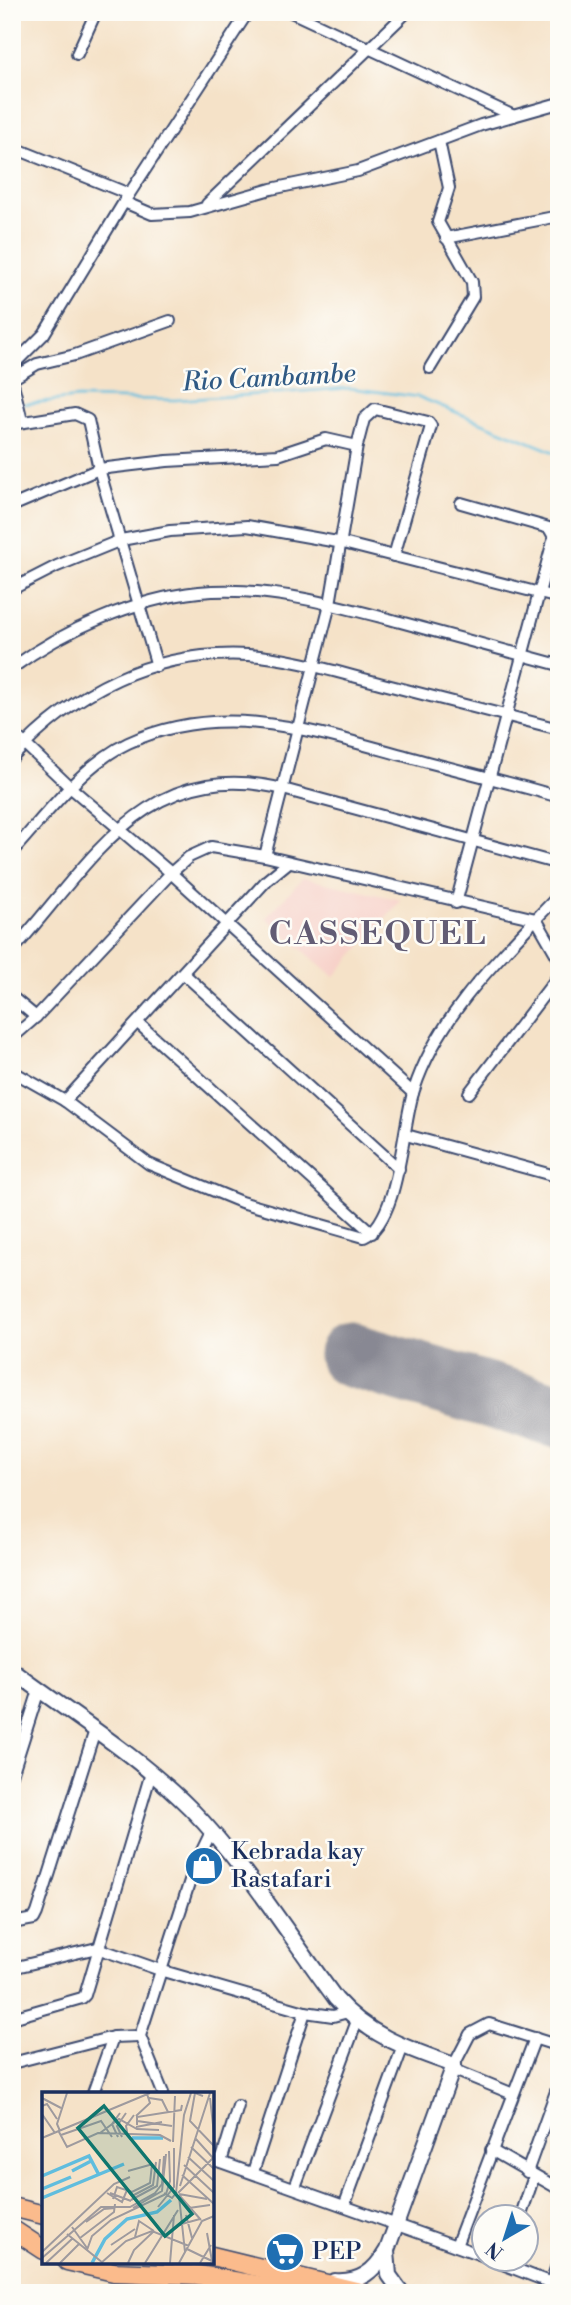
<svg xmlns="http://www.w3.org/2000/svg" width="571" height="2305" font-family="'Libre Bodoni',serif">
<rect width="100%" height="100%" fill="#fdfcf7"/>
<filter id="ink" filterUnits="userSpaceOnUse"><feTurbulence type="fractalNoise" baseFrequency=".0143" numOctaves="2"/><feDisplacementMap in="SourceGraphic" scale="14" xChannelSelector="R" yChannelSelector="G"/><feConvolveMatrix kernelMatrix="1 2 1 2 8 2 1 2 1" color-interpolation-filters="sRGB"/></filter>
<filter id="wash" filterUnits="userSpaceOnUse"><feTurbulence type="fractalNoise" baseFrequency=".00686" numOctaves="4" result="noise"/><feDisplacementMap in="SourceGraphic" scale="28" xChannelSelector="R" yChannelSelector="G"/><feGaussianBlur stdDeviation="1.57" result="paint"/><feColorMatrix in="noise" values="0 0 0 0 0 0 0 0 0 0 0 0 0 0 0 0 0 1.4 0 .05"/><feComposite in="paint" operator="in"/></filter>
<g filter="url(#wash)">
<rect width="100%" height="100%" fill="#f5e2c8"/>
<polygon fill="#f7d1c9" points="303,878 401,900 334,977 266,918"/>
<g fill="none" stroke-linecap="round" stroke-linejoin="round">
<polyline stroke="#60bdde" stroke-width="2.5" points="23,404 78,398 175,400 350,388 419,397 559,454"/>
<polyline stroke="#888893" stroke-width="65" points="351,1355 559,1416"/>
</g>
</g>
<g filter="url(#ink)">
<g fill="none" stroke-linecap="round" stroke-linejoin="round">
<g stroke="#3c4a6e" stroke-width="14">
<g id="minor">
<polyline points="291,12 514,116"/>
<polyline points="77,54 96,12"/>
<polyline points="12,147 129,194"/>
<polyline points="124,202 152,214 190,212 271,189 358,171 481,125 559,103"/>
<polyline points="207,204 407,12"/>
<polyline points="446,238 559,216"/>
<polyline points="12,366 44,334 124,202 248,12"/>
<polyline points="430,368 473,297 472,282 438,222 449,188 439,141"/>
<polyline points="12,379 37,364 75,355 170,321"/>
<polyline points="12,380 22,421"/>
<polyline points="12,424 75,414 88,420 99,469 157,666"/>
<polyline points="12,506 99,469 167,461 278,455 326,439 357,446"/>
<polyline points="12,589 57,566 121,540 170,531 247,526 343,543 559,598"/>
<path d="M12,668C64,630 134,599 199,592C268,585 338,606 404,623C455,637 507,651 559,665"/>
<polyline points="12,732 70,787 171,873 413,1093"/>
<path d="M12,758C74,690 154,650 248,655C293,658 339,673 383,684C442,699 500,714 559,729"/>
<path d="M12,852C45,816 83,764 128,743C223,699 316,732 409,757C459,771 509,782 559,797"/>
<polyline points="265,856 330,604 357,446 364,419 375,409 428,422 431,426 394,556"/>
<polyline points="456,903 554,537 549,528 461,503"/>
<path d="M12,951C92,862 145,756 283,789L559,864"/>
<polyline points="183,973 399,1169"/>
<polyline points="12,997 36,1017"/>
<polyline points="138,1023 372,1233"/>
<polyline points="12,1038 36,1017 171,873 189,857 211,847 265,856 536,919 559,959"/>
<path d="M12,1071L65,1101L149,1164L241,1202L364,1237C400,1220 402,1125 414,1090C439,1013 504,953 559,895"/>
<polyline points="469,1093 559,975"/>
<polyline points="65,1101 267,880 289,862"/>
<polyline points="406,1135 559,1177"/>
<polyline points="12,1775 39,1690"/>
<polyline points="12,1923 34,1919 37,1913 95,1730"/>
<polyline points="12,1968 97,1948 163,1971 305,2012 333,2016 348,2012"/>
<polyline points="12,2018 82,1998 85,1995 151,1773"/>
<polyline points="12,2063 113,2037 140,2036"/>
<polyline points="454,2065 470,2034 489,2024 559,2046"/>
<polyline points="452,2069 513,2094"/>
<polyline points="93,2093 113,2037"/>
<polyline points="163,2093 140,2036 195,1865 211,1832"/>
<polyline points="491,2150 559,2189"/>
<polyline points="212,2159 484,2256"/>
<polyline points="221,2162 238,2106"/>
<polyline points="253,2172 305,2012"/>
<polyline points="527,2172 559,2083"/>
<polyline points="295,2187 357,2021"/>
<polyline points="345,2204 403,2046"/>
<polyline points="520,2218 534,2176"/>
<polyline points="456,2246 535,2038"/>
<polyline points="492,2260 559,2286"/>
<polyline points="551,2283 559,2259"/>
</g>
</g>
<g stroke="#3c4a6e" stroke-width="18">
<g id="tertiary">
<path d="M12,1670C72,1715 137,1755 190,1808C246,1865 289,1936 336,1999C368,2036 409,2049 454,2065L387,2250C374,2272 360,2283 334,2281"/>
<polyline points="387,2251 389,2275 402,2293"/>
</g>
</g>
<g stroke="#3c4a6e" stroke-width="21">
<g id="primary">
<polyline points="12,2207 44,2215"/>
<polyline points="12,2229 44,2250"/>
<polyline points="212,2256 364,2293"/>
<polyline points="67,2261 114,2272 198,2275 306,2293"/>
</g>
</g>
<use href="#minor" stroke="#fff" stroke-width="10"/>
<use href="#tertiary" stroke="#fff" stroke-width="14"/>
<use href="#primary" stroke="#fbbb8c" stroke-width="18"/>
</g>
</g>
<defs>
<g id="shop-disc" transform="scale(2.0125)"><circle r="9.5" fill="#1f6fb2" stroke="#fdfcf7"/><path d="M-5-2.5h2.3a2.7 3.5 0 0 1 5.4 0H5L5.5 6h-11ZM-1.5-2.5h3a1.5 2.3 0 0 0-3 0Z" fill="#fff"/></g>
<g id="supermarket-disc" transform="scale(2.0125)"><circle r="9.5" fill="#1f6fb2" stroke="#fdfcf7"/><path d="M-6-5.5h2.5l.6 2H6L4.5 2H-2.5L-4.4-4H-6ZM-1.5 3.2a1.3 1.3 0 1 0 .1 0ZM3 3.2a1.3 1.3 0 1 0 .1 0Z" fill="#fff"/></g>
</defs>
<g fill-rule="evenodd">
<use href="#shop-disc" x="204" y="1866"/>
<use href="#supermarket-disc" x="285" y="2252"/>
</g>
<g text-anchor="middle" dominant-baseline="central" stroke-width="5" stroke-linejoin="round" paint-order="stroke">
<g font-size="24" fill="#1b2f5e" stroke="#fdfcf7" text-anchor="start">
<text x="231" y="1852">Kebrada kay<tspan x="231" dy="28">Rastafari</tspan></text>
<text x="312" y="2252">PEP</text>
</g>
<g font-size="26" font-style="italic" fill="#305a84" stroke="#fdfcf7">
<text transform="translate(269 378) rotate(-3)">Rio Cambambe</text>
</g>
<g font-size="32" font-weight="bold" letter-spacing="2" fill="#625c74" stroke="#fdfcf7">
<text x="378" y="934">CASSEQUEL</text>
</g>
</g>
<g transform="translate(42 2092)">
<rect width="172" height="172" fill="#f5e2c8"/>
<path fill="none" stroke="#60bdde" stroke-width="3.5" d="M90,46H121M30,79L51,68M0,84L47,64L57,83M0,97L29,85M0,106L82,72M50,171L63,147L85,127L115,120L129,108"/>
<path fill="none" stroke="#9e9a9e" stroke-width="2" d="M161,4L153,1L148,29L172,54M0,6L19,16M107,6L120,8L126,20M168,6L172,42M0,14L5,12L15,27M0,22L13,41M94,24L108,11L105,2M95,29V25L139,18L140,13M95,33V29L130,34M94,35L120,30M18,39L15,32L25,1M17,40L25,55L56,41L118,43L129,49M58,41L77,27L95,37L117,38M19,43L59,29L70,45M76,45L70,32L78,21M80,45L75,34L84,21M86,45L84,34L92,23M0,46L108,1M153,46L171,66M131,50L133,4M149,55L172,77M146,65L172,89M142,73L172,101M86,79L111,72M140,83L172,112M138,94L168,1M65,101L80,110L85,98M68,101L89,109M122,101L130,106L134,101L142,23L149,1M136,101L172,65M137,102L165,107M137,103L159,128M90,104L111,93L114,70M137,104L143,160M71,107L75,95L90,100L108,91L110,72M89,108L115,94L118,67M116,115L132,95V56M91,116L120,99L124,62M147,116L168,113M144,123L150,146M44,130L62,117L73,116M136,133L158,127M30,135L45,156M165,141L170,169M25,142L61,171M93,145L97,129L112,139M38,146L72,120L73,112M69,153L93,137M145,157L172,170M45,158L50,144L69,128L124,102L128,89L127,59M0,160L72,92L88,85M0,166L59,115H88L113,101L120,92L122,64M4,171L31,146M18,171L37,152M59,171L84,149L110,139L147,154M86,171L92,158L111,140M103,171L136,118M128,171L132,123M137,171L160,129L172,124M158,171L169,153"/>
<path fill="#0f766e" fill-opacity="0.15" stroke="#0f766e" stroke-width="3.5" d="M62,14L150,122L123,144L36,36Z"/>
<rect width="172" height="172" fill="none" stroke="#1b2f5e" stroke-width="3.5"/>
</g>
<rect width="571" height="2305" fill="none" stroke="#fdfcf7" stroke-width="42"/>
<g transform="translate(505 2238) rotate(219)"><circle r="33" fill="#fdfcf7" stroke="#a3aaba" stroke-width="2"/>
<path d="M0-5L12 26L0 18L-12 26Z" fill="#1f6fb2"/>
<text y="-10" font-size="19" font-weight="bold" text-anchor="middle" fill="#1b2f5e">N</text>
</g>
</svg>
